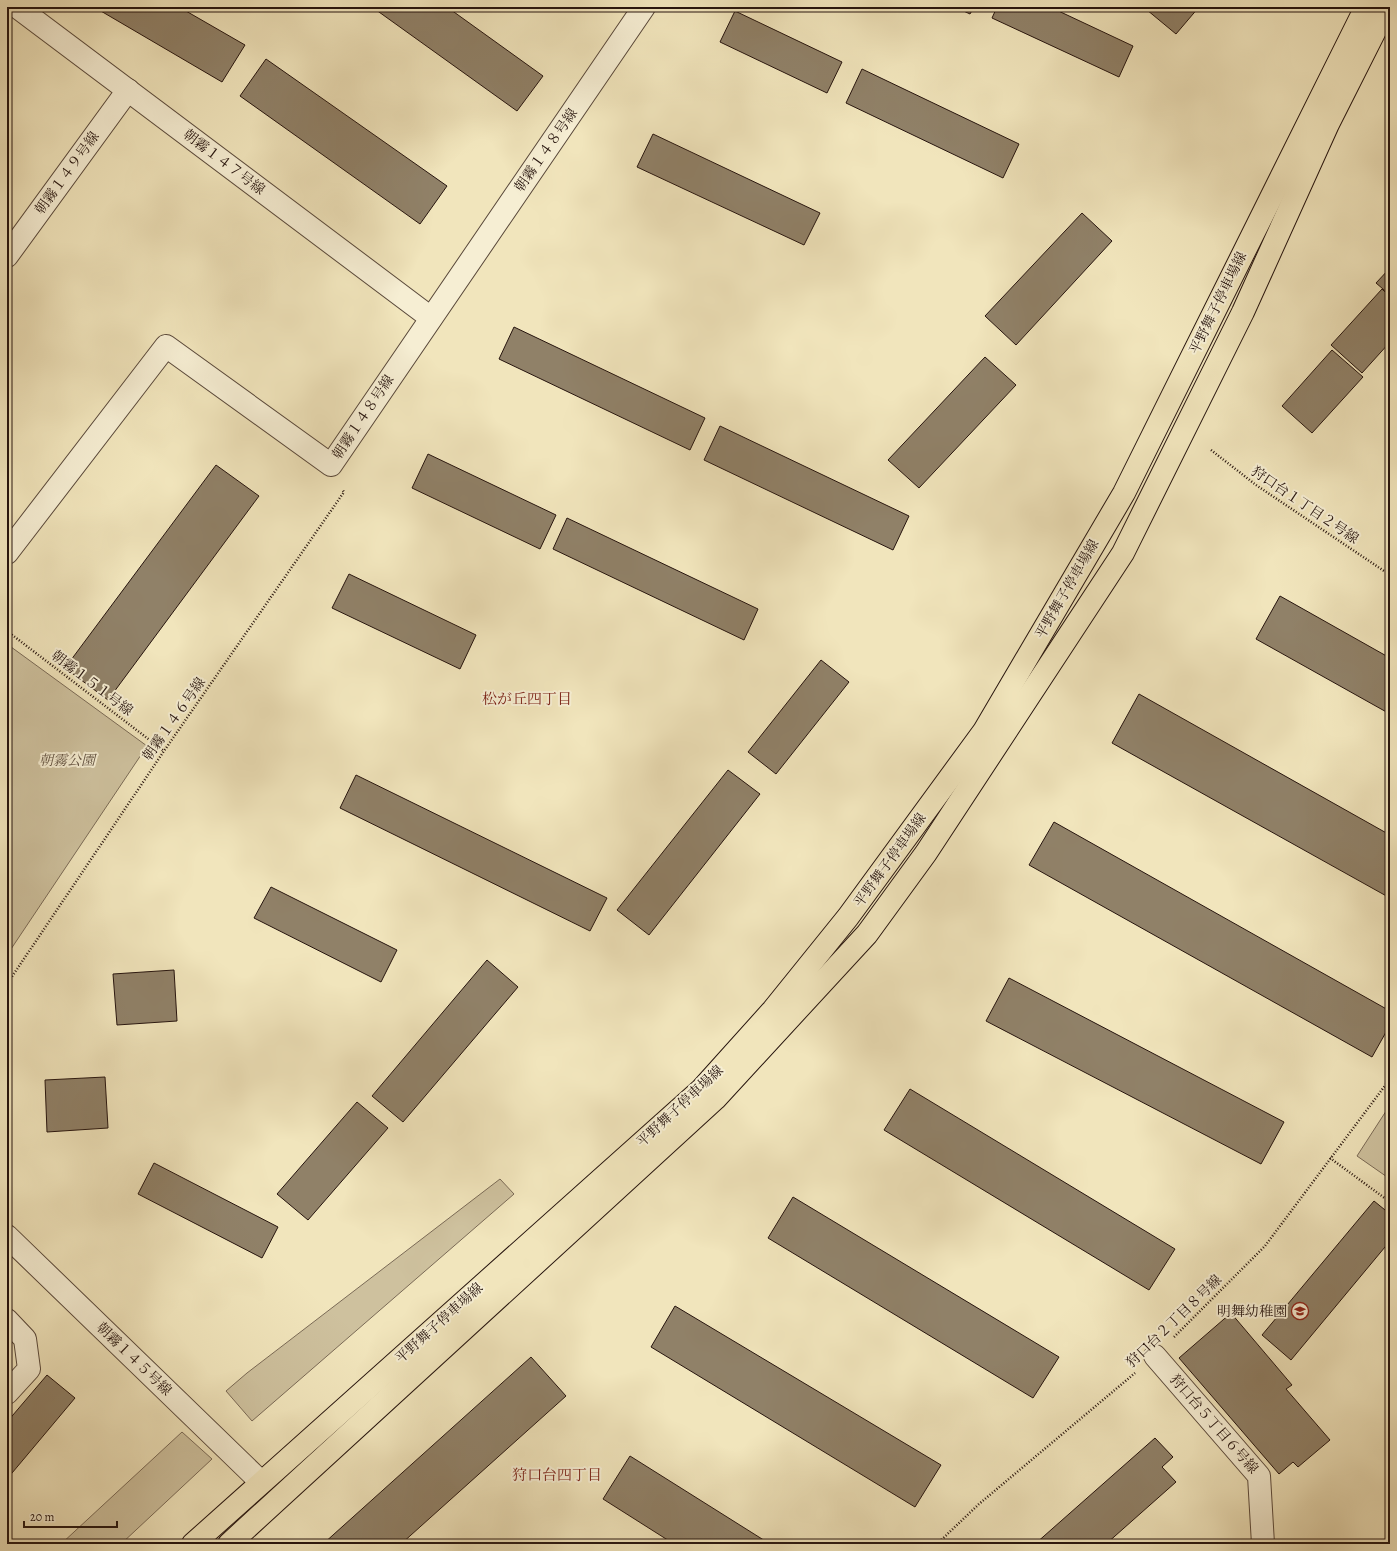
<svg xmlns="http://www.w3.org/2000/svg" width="1397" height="1551" font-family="Alegreya,'Noto Serif JP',serif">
<rect width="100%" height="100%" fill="#f1e5bc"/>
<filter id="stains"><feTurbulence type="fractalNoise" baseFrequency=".005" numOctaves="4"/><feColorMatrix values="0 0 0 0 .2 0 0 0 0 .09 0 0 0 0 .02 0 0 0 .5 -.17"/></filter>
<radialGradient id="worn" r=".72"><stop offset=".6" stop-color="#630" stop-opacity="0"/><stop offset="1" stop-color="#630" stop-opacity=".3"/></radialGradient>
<g fill="#cec19e" stroke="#7a6a56">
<polygon points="7,644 147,746 7,955"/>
<polygon points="1390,1105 1390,1179 1357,1156"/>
<polygon points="500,1179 514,1194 252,1421 226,1391 247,1373"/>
<polygon points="182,1432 212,1459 121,1544 61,1544"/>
</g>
<g fill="#908168" stroke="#26140e">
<polygon points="94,7 179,7 245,45 222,82"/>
<polygon points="372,7 447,7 543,76 517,111"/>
<polygon points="955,7 974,7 970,14"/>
<polygon points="997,7 1050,7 1133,46 1119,77 992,18"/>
<polygon points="1150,7 1199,7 1176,34 1147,10"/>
<polygon points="735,11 842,62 827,93 720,42"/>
<polygon points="266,59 447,186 420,224 240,96"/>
<polygon points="862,69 1019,144 1003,178 846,103"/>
<polygon points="653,134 820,213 804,245 637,167"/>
<polygon points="1082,213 1112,241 1016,345 985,316"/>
<polygon points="1390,268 1390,295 1376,283"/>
<polygon points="1382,289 1390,297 1390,342 1362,373 1331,345"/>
<polygon points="514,327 705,418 690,450 499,359"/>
<polygon points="1332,350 1363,377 1312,433 1282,406"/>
<polygon points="985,357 1016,385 919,488 888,460"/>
<polygon points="720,426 909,516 893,550 704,460"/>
<polygon points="428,454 556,515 540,549 412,488"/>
<polygon points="216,465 259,496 108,700 65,668"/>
<polygon points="567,518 758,609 744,640 553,549"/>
<polygon points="349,574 476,635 460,669 332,608"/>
<polygon points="1280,596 1390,658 1390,714 1256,639"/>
<polygon points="821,660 849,682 776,774 748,752"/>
<polygon points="1139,694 1390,835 1390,898 1112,743"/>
<polygon points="728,770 760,794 649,935 617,910"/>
<polygon points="356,775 607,898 590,931 340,808"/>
<polygon points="1054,822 1390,1011 1390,1025 1372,1057 1029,865"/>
<polygon points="271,887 397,950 381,982 254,918"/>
<polygon points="487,960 518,987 403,1122 372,1096"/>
<polygon points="174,970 177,1021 117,1025 113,974"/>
<polygon points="1009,978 1284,1122 1261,1164 986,1021"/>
<polygon points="105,1077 108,1128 47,1132 45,1080"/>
<polygon points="910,1089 1175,1249 1149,1290 884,1130"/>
<polygon points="357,1102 388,1128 308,1220 277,1194"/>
<polygon points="154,1163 278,1227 262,1258 138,1194"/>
<polygon points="793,1197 1059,1357 1033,1398 768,1238"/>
<polygon points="1374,1201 1390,1214 1390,1241 1291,1360 1262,1335"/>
<polygon points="675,1306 941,1465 915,1507 651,1347"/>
<polygon points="1231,1313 1292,1385 1286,1389 1330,1440 1298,1467 1293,1462 1279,1474 1179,1358"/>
<polygon points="531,1357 566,1396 401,1544 323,1544"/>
<polygon points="47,1375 75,1398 7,1479 7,1422"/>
<polygon points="1155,1438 1173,1457 1162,1467 1176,1482 1106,1544 1035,1544"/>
<polygon points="630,1456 770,1544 674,1544 603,1499"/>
</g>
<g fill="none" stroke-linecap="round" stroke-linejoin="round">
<g stroke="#59483a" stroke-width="24">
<g id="minor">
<polyline points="17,7 431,318"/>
<polyline points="7,256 128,90"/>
<polyline points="7,553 166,346 331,465 644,7"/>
<polyline points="7,1236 261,1482"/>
<polyline points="7,1320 25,1339 29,1369 7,1393"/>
<polyline points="1155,1356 1259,1476 1263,1544"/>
</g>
</g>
<g stroke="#26140e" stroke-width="24">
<g id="major">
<polyline points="193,1544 701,1090 773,1010 848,917 984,731 1124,493 1366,7"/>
<polyline points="229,1544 715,1099 867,934 926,853 1123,553 1243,312 1328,124 1387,7"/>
</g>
</g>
<g stroke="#26140e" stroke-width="2.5" stroke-dasharray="1 2" stroke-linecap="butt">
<polyline points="1211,450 1256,485 1390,575"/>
<polyline points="7,631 164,751"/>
<polyline points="7,984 164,751 344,492 342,489"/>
<polyline points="1330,1158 1390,1202"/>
<polyline points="1174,1337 1265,1246 1390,1079"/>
<polyline points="937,1544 979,1504 1135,1373"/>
</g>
<use href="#minor" stroke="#f6eed3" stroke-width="22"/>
<use href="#major" stroke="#f1e5bc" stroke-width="22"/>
</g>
<defs>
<g id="school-ring" transform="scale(0.9)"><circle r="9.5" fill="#f6eed3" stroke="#8f2418" stroke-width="1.5"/><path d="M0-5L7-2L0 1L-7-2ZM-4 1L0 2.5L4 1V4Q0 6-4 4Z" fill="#8f2418"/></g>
</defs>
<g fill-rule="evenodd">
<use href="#school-ring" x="1300" y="1311"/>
</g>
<g text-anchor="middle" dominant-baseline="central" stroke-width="4" stroke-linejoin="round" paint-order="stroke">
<g font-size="14" fill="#26140e" stroke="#f6eed3">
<text transform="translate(546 150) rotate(-55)">朝霧１４８号線</text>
<text transform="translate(224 162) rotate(37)">朝霧１４７号線</text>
<text transform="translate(67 173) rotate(-54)">朝霧１４９号線</text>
<text transform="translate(1218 303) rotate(-64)">平野舞子停車場線</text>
<text transform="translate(363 417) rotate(-56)">朝霧１４８号線</text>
<text transform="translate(1305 505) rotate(34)">狩口台１丁目２号線</text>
<text transform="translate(1067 589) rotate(-60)">平野舞子停車場線</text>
<text transform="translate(92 683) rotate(37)">朝霧１５１号線</text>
<text transform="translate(174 719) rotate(-55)">朝霧１４６号線</text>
<text transform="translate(890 860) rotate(-54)">平野舞子停車場線</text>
<text transform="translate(680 1106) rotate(-43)">平野舞子停車場線</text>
<text transform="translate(1174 1321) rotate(-44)">狩口台２丁目８号線</text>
<text transform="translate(439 1323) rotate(-42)">平野舞子停車場線</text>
<text transform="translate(134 1359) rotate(44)">朝霧１４５号線</text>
<text transform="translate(1214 1424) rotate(49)">狩口台５丁目６号線</text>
</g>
<g font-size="14" font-style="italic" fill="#615140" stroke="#f6eed3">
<text x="67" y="760">朝霧公園</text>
</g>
<g font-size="14" fill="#26140e" stroke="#f6eed3" text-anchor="end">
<text x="1287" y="1311">明舞幼稚園</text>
</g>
<g font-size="15" fill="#7a1f14" stroke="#f6eed3">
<text x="527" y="699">松が丘四丁目</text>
<text x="557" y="1475">狩口台四丁目</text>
</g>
</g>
<rect width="1397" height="1551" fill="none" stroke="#f1e5bc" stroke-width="24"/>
<rect x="8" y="8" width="1381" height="1535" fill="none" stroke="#26140e" stroke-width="2"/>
<rect x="12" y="12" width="1373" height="1527" fill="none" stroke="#26140e"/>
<path d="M24 1521v6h93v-6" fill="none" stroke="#26140e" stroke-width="2"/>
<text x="30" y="1521" font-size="12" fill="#26140e" stroke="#f6eed3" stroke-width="3" paint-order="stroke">20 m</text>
<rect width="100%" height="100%" filter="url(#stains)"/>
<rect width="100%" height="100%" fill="url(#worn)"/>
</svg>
